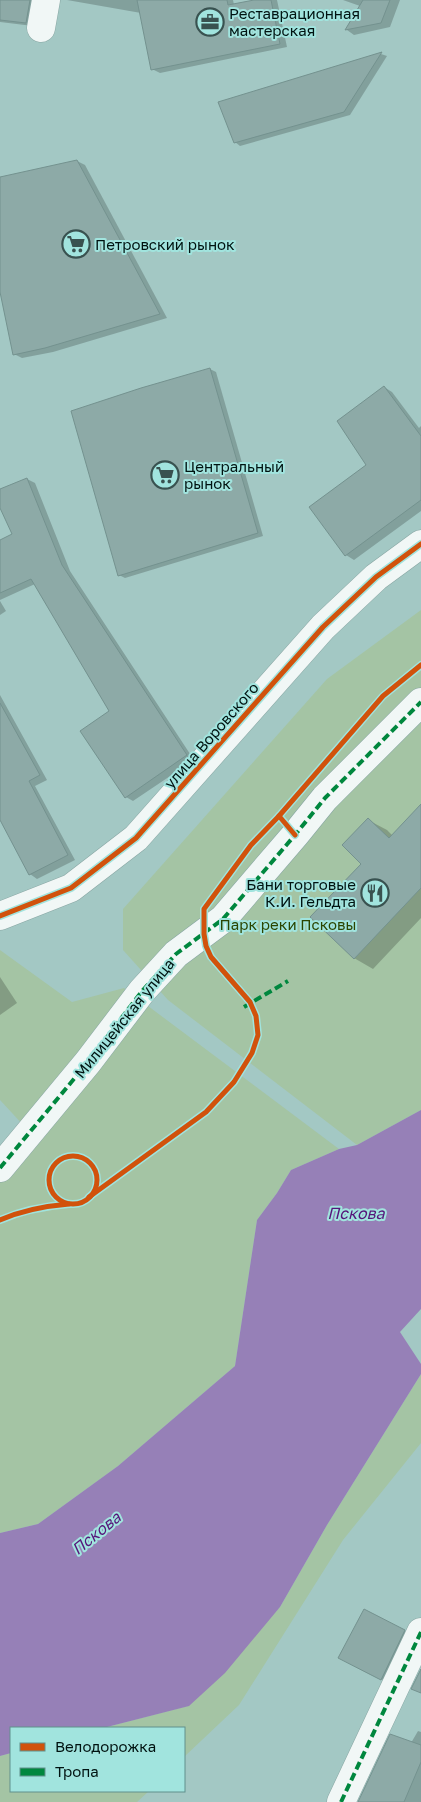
<svg xmlns="http://www.w3.org/2000/svg" width="421" height="1802" font-family="'Golos Text',sans-serif">
<rect width="100%" height="100%" fill="#a3c8c4"/>
<g fill="#a4c4a4">
<polygon points="421,610 421,1110 357,1145 168,1000 123,950 123,909 327,679"/>
<polygon points="0,950 72,1002 124,988 339,1149 291,1170 277,1193 257,1220 235,1366 118,1466 38,1524 0,1533 0,1152 25,1127 0,1100"/>
<polygon points="421,1374 421,1443 343,1540 239,1705 184,1757 184,1728 103,1728 188,1706 280,1607 327,1525"/>
<polygon points="11,1753 11,1791 149,1791 137,1802 0,1802 0,1756"/>
</g>
<polygon fill="#9680b7" points="421,1110 421,1309 400,1332 421,1364 421,1374 327,1525 280,1607 225,1673 189,1706 103,1728 11,1728 11,1753 0,1756 0,1533 38,1524 118,1466 235,1366 257,1220 277,1193 291,1170 339,1149 357,1145"/>
<g fill="#0003">
<polygon points="0,0 39,0 33,26 0,22"/>
<polygon points="67,0 233,0 242,43 257,0 277,0 287,47 160,73 152,69 141,13"/>
<polygon points="343,0 400,0 390,27 354,35 347,30 360,6"/>
<polygon points="381,54 387,56 350,115 240,146 235,142 220,103"/>
<polygon points="77,161 85,165 167,318 53,352 22,358 14,354 0,286 0,179"/>
<polygon points="210,369 216,372 263,536 125,578 119,575"/>
<polygon points="384,387 392,392 419,428 421,426 421,511 354,560 346,555 368,465"/>
<polygon points="27,479 35,483 70,571 194,760 133,801 126,797 110,712 35,584 0,600 0,541 13,535 0,505 0,491"/>
<polygon points="0,601 6,611 0,615"/>
<polygon points="0,695 47,780 35,786 75,860 37,879 30,874 0,817"/>
<polygon points="421,806 421,918 373,969 354,958 368,820 387,830 393,836"/>
<polygon points="0,977 17,1003 0,1015"/>
<polygon points="404,1631 420,1640 398,1687 356,1667"/>
<polygon points="418,1731 421,1732 421,1802 360,1802 411,1743"/>
</g>
<g fill="#8daaa7" stroke="#74928f">
<polygon points="0,0 30,0 26,23 0,20"/>
<polygon points="137,0 227,0 228,5 254,0 271,0 280,44 151,70"/>
<polygon points="363,0 390,0 381,23 345,30"/>
<polygon points="382,52 344,112 234,143 218,102"/>
<polygon points="77,160 160,314 45,348 13,355 0,292 0,177"/>
<polygon points="210,368 258,533 118,576 71,411 141,388"/>
<polygon points="384,386 421,436 421,500 345,556 309,507 366,465 337,421"/>
<polygon points="27,478 62,565 187,755 125,798 80,731 109,711 31,579 0,593 0,540 12,534 0,508 0,489"/>
<polygon points="0,703 40,775 29,781 68,855 29,875 0,820"/>
<polygon points="421,804 421,888 354,959 310,917 361,864 342,845 368,818 389,838"/>
<polygon points="364,1609 405,1630 381,1680 338,1658"/>
<polygon points="421,1669 421,1693 411,1689"/>
<polygon points="390,1734 421,1745 421,1762 404,1802 358,1802"/>
</g>
<g fill="none" stroke-linecap="round" stroke-linejoin="round">
<g stroke="#88a6a3" stroke-width="29">
<g id="minor">
<polyline points="41,28 46,0"/>
<polyline points="0,916 71,888 136,838 323,627 376,577 421,544"/>
<polyline points="0,1168 88,1062 142,991 176,954 223,919 295,835 325,798 421,702"/>
<polyline points="341,1802 421,1632"/>
</g>
</g>
<use href="#minor" stroke="#f1f7f6" stroke-width="28"/>
<g stroke="#00873e" stroke-width="4" stroke-dasharray="8 4" stroke-linecap="butt">
<polyline points="244,1007 288,981"/>
<polyline points="0,1168 88,1062 142,991 176,954 223,919 295,835 325,798 421,702"/>
<polyline points="341,1802 421,1632"/>
</g>
<g stroke="#a1e4de" stroke-width="8">
<g id="cycleway">
<polyline points="295,835 279,816 383,696 421,665"/>
<polyline points="0,916 71,888 136,838 323,627 376,577 421,544"/>
<circle cx="73" cy="1180" r="24"/>
<polyline points="89,1197 206,1112 234,1082 252,1053 258,1035 256,1016 250,1002 211,957 206,946 204,934 204,909 251,845 279,816"/>
<path d="M0,1220C23,1210 45,1206 69,1204"/>
</g>
</g>
<use href="#cycleway" stroke="#d1520c" stroke-width="5"/>
</g>
<defs>
<g id="office-ring" transform="scale(1.4375)"><circle r="9.5" fill="#a1e4de" stroke="#395250" stroke-width="1.5"/><path d="M-6-3h4V-5.5h4V-3h4V5H-6ZM-1-4.5V-3h2v-1.5ZM-6 0V1H6V0Z" fill="#395250"/></g>
<g id="supermarket-ring" transform="scale(1.4375)"><circle r="9.5" fill="#a1e4de" stroke="#395250" stroke-width="1.5"/><path d="M-6-5.5h2.5l.6 2H6L4.5 2H-2.5L-4.4-4H-6ZM-1.5 3.2a1.3 1.3 0 1 0 .1 0ZM3 3.2a1.3 1.3 0 1 0 .1 0Z" fill="#395250"/></g>
<g id="restaurant-ring" transform="scale(1.4375)"><circle r="9.5" fill="#a1e4de" stroke="#395250" stroke-width="1.5"/><path d="M-5-6h1v4h1v-4h1v4h1v-4h1v5L-1.5 .5V6h-2V.5L-5-1ZM5-6V6H3V1.5H1.5Q1.5-4 5-6Z" fill="#395250"/></g>
</defs>
<g fill-rule="evenodd">
<use href="#office-ring" x="210" y="22"/>
<use href="#supermarket-ring" x="76" y="244"/>
<use href="#supermarket-ring" x="165" y="475"/>
<use href="#restaurant-ring" x="375" y="893"/>
</g>
<g text-anchor="middle" dominant-baseline="central" stroke-width="4" stroke-linejoin="round" paint-order="stroke">
<g font-size="15" fill="#001311" stroke="#a1e4de" text-anchor="start">
<text x="229" y="13">Реставрационная<tspan x="229" dy="17">мастерская</tspan></text>
<text x="95" y="244">Петровский рынок</text>
<text x="184" y="466">Центральный<tspan x="184" dy="17">рынок</tspan></text>
<text x="356" y="884" text-anchor="end">Бани торговые<tspan x="356" dy="17">К.И. Гельдта</tspan></text>
</g>
<g font-size="15" fill="#001311" stroke="#a1e4de">
<text transform="translate(211 735) rotate(-49)">улица Воровского</text>
<text transform="translate(124 1018) rotate(-51)">Милицейская улица</text>
</g>
<g font-size="15" fill="#2b4500" stroke="#a1e4de">
<text x="288" y="924">Парк реки Псковы</text>
</g>
<g font-size="16" font-style="italic" fill="#56157a" stroke="#a1e4de">
<text x="356" y="1213">Пскова</text>
<text transform="translate(96 1533) rotate(-39)">Пскова</text>
</g>
</g>
<rect x="10" y="1727" width="175" height="65" fill="#a1e4de" stroke="#61908c"/>
<rect x="20" y="1743" width="25" height="8" fill="#d1520c" stroke="#61908c"/>
<text x="55" y="1752" font-size="15" fill="#001311">Велодорожка</text>
<rect x="20" y="1768" width="25" height="8" fill="#00873e" stroke="#61908c"/>
<text x="55" y="1777" font-size="15" fill="#001311">Тропа</text>
</svg>
